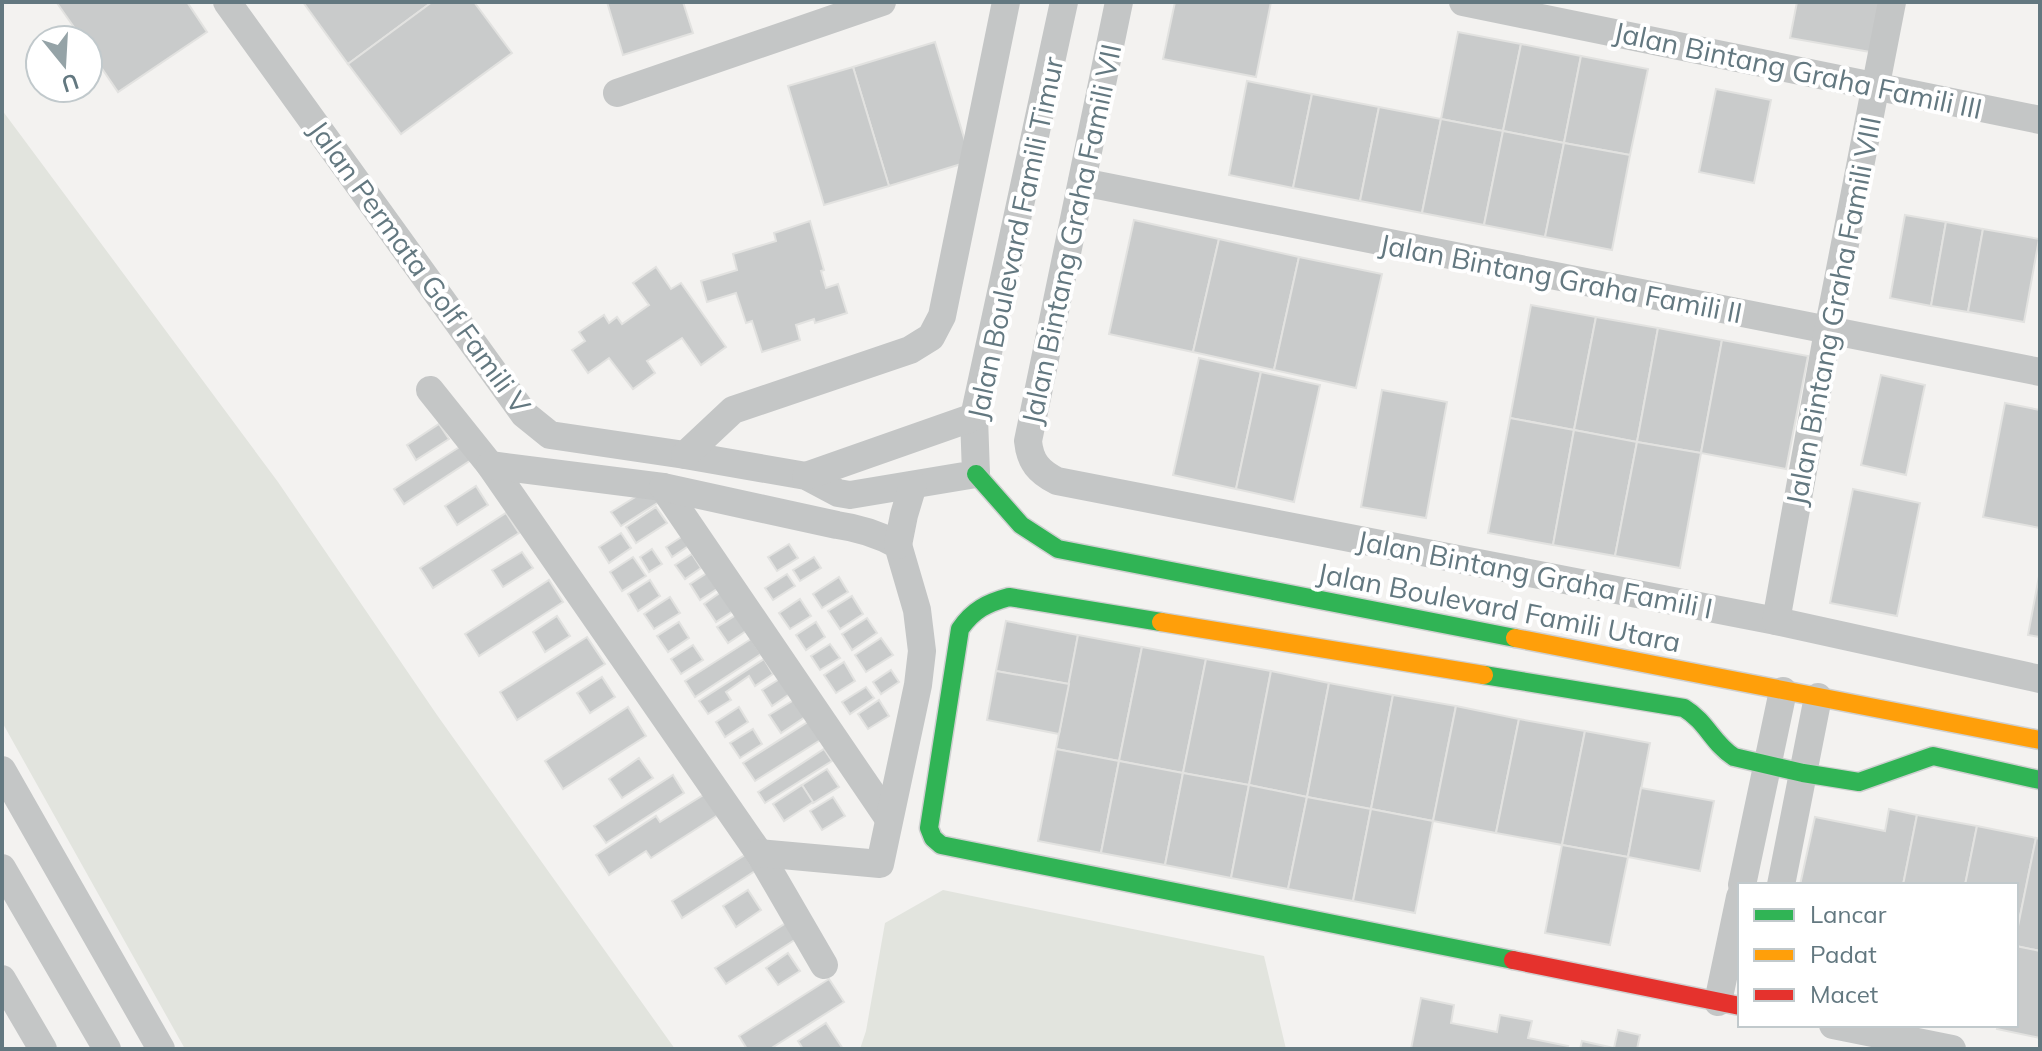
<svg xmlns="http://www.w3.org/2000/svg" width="2042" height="1051" font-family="Mulish,sans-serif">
<rect width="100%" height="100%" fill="#f3f2f0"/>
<g fill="#e2e4de">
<polygon points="2,110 278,482 437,715 675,1049 185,1049 2,722"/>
<polygon points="943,890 1264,956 1286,1049 860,1049 866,1031 885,923"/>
</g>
<g fill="#c9cbcb" stroke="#e2e2e0" stroke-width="2">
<polygon points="59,2 187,2 207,32 118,92 88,48 88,40 83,40 57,3"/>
<polygon points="303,2 432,2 348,64"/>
<polygon points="432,2 474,2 512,53 401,134 348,64"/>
<polygon points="607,2 683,2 693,33 623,55"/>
<polygon points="1175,2 1271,2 1256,77 1163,59"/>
<polygon points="1797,2 1886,2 1876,53 1790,38"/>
<polygon points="1458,32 1521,44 1503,131 1441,119"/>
<polygon points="935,42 971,161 889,186 853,67"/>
<polygon points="1521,44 1581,56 1564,143 1503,131"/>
<polygon points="1581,56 1648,69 1630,155 1564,143"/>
<polygon points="853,67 889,186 824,205 788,86"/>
<polygon points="1247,81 1312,94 1293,188 1229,175"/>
<polygon points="1716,89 1771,100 1754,183 1699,172"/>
<polygon points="1312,94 1379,107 1360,201 1293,188"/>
<polygon points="1379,107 1441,119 1422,213 1360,201"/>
<polygon points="1441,119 1503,131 1484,225 1422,213"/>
<polygon points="1503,131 1564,143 1545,237 1484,225"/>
<polygon points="1564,143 1630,155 1612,250 1545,237"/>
<polygon points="1905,215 1946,222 1931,306 1890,298"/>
<polygon points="1134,220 1219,239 1193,352 1109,334"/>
<polygon points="810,221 824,270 821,271 826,288 838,284 847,313 815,323 814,319 796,325 800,340 762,352 752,321 746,323 736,293 707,302 701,281 737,270 733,254 776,241 774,233"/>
<polygon points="1946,222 1983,229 1968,312 1931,306"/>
<polygon points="1983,229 2039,239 2024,322 1968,312"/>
<polygon points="1219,239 1299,257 1274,370 1193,352"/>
<polygon points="1299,257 1382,274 1356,388 1274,370"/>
<polygon points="656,267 671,289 681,283 726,347 701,365 682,338 647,361 655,373 633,389 609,358 588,373 572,350 585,341 579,332 604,315 609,323 617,317 622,324 649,305 633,283"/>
<polygon points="1531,305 1596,317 1574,430 1510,418"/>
<polygon points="1596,317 1658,328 1637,442 1574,430"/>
<polygon points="1658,328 1722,340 1701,453 1637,442"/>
<polygon points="1722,340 1808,356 1786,469 1701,453"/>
<polygon points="1199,358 1261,372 1236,489 1173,475"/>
<polygon points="1261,372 1320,385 1294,502 1236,489"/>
<polygon points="1881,375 1925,385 1906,475 1861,465"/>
<polygon points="1382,390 1447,402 1426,518 1361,507"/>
<polygon points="2005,403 2040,410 2040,528 1983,517"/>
<polygon points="1510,418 1574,430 1553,545 1488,533"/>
<polygon points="439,424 449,439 416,460 407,445"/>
<polygon points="1574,430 1637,442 1615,556 1553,545"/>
<polygon points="1637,442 1701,453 1680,568 1615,556"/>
<polygon points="461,446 471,460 404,504 394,489"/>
<polygon points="476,486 488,505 457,525 445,506"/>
<polygon points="650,488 659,502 621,526 611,512"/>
<polygon points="1853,489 1920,503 1897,616 1830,603"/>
<polygon points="656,507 667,523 636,543 626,527"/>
<polygon points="506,513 519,533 433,588 420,568"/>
<polygon points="621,533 631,548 609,563 599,547"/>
<polygon points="683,536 690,545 672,557 666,547"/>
<polygon points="789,544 798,558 777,571 768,557"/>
<polygon points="652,549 662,564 649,572 640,557"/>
<polygon points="522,552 533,568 503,587 492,570"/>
<polygon points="692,554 701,568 685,579 675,565"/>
<polygon points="633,557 646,576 622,591 610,572"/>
<polygon points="814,557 821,568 800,581 793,570"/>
<polygon points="2040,571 2040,637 2028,635"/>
<polygon points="707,573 717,589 700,600 690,584"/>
<polygon points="787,574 795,586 773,600 765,588"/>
<polygon points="839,577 848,592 822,608 813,594"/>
<polygon points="549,580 563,602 479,656 465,634"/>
<polygon points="650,580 660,596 638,611 628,594"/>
<polygon points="721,592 733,611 716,622 704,604"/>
<polygon points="852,596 863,614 840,629 828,611"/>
<polygon points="670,597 680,613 654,629 644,614"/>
<polygon points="800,599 811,616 790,629 779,613"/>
<polygon points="736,615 746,631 728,643 717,627"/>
<polygon points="557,616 570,636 545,652 533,632"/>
<polygon points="867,618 877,633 852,650 842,634"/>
<polygon points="1006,621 1078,635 1069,684 996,671"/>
<polygon points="679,622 689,638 668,652 657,636"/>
<polygon points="816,622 825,637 806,650 796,635"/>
<polygon points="1078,635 1142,647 1119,761 1056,749"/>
<polygon points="587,637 605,664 517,720 500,692"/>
<polygon points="881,638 893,655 866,672 855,655"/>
<polygon points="751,639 761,654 695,697 685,681"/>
<polygon points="830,644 840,658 820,670 811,656"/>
<polygon points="693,645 703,660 681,674 671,659"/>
<polygon points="1142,647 1206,659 1183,773 1119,761"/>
<polygon points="764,659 773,674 755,686 749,676 726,692 731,700 708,714 699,701"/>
<polygon points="1206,659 1271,671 1249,785 1183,773"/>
<polygon points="844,662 855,681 836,693 824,675"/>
<polygon points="891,670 899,682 881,694 873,682"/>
<polygon points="996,671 1069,684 1059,734 987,720"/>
<polygon points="1271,671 1329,683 1307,797 1249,785"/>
<polygon points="602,677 615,697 590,713 577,693"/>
<polygon points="781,678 791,693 772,706 762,690"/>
<polygon points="1329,683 1393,695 1371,809 1307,797"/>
<polygon points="866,687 874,698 850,714 842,702"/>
<polygon points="1393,695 1456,706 1433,821 1371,809"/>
<polygon points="794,700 805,717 781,733 769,715"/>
<polygon points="879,700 889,716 868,729 858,714"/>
<polygon points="1456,706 1519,719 1496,833 1433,821"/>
<polygon points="628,707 646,736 563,789 545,761"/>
<polygon points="739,707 748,722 725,737 716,722"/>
<polygon points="1519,719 1585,731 1562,845 1496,833"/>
<polygon points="811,720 822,739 755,781 743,763"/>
<polygon points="753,729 762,744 740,758 730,743"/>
<polygon points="1585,731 1650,743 1628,857 1562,845"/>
<polygon points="824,749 832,761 765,803 758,792"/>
<polygon points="1056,749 1119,761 1101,853 1038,841"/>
<polygon points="639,758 653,778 622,798 609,779"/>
<polygon points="1119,761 1183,773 1165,865 1101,853"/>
<polygon points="827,769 839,787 813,803 802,785"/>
<polygon points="1183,773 1249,785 1231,878 1165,865"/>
<polygon points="673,775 684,793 606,843 594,826"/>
<polygon points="802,785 813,802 784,821 773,804"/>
<polygon points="1249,785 1307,797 1288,889 1231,878"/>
<polygon points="1641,788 1714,801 1700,871 1628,857"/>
<polygon points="705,794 718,815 651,858 646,851 609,875 596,855 656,816 660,822"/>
<polygon points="833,797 845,816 822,830 810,811"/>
<polygon points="1307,797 1371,809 1353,901 1288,889"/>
<polygon points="1371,809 1433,821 1415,913 1353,901"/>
<polygon points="1889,809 1917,815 1903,885 1800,885 1815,817 1885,831"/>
<polygon points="1917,815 1977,826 1965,885 1903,885"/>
<polygon points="1977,826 2036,838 2016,936 2016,885 1965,885"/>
<polygon points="2036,838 2040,839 2040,951 2016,946 2016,936"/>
<polygon points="1562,845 1628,857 1610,945 1545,933"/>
<polygon points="745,855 755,871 682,918 672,901"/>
<polygon points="748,890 761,910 736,927 723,906"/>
<polygon points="786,923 796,939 726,984 715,968"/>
<polygon points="2016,946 2040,951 2040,1038 1997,1029 1998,1025 2016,1025"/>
<polygon points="788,953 800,971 778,985 766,968"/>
<polygon points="829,979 844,1002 770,1049 747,1049 739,1036"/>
<polygon points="1421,998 1454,1005 1451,1023 1497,1032 1500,1015 1532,1021 1528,1038 1568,1046 1567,1049 1411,1049"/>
<polygon points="826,1023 843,1049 803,1049 798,1041"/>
<polygon points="1618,1030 1640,1035 1637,1049 1580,1049 1582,1041 1614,1048"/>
</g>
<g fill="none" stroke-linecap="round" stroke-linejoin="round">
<g stroke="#cfd0d0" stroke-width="21">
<g id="fast">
<polyline points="976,474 1021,525 1058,549 1515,638"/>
<path d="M1161,622L1009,597C987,603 973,610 960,629L929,828L933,838L941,845L1513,960"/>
<path d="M1484,675L1684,708C1707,722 1713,744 1734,757L1803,773L1859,782L1933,756L2040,780"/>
</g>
</g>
<g stroke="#cfd0d0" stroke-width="21">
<g id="slow">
<polyline points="1161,622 1484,675"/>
<polyline points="1515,638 2040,740"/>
</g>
</g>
<g stroke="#cfd0d0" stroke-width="21">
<polyline id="jam" points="1513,960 1740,1006"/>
</g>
<g stroke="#c4c6c6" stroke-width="28">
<polyline points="227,2 524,414 550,435 685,455 806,476 838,493 850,495 976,474 974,417 1064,2"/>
<path d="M1119,2L1028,441C1030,462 1039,472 1057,481L1776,621L2040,679"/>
<polyline points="1463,2 2040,120"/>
<polyline points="617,93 882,2"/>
<polyline points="1082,182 2040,372"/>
<polyline points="430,390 490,465 759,853 824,965"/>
<polyline points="685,455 733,410 910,350 931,337 942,316 1006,2"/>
<polyline points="490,465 663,487 889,819"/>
<polyline points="806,476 974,417"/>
<path d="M663,487L837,525C859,528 878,534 898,545L917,610L922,651L918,685L880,864L759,853"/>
<polyline points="898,545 904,515 913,485"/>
<polyline points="1776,621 1828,331 1892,2"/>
<polyline points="2,770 161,1049"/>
<polyline points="2,868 107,1049"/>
<polyline points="1742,885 1783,691"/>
<polyline points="1781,885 1818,697"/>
<polyline points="2,979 43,1049"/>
<polyline points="1718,1002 1740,897"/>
<polyline points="1833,1025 1952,1049"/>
</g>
<use href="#fast" stroke="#30b455" stroke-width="18"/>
<use href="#slow" stroke="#ff9f0a" stroke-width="18"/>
<use href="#jam" stroke="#e5322d" stroke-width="18"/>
</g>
<g text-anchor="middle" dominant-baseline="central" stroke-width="8" stroke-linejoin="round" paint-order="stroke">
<g font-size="28" fill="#637880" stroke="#fff">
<text transform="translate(1798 70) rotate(12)">Jalan Bintang Graha Famili III</text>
<text transform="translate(1071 234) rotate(-78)">Jalan Bintang Graha Famili VII</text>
<text transform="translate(1015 238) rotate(-78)">Jalan Boulevard Famili Timur</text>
<text transform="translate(420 267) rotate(54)">Jalan Permata Golf Famili V</text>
<text transform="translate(1561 278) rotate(11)">Jalan Bintang Graha Famili II</text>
<text transform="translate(1833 311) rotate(-79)">Jalan Bintang Graha Famili VIII</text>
<text transform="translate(1535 574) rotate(11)">Jalan Bintang Graha Famili I</text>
<text transform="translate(1499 607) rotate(11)">Jalan Boulevard Famili Utara</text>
</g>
</g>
<rect width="2042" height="1051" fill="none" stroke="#637880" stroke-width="8"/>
<rect x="1738" y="883" width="280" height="144" fill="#ffffff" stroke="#c1c9cc" stroke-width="2"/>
<rect x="1754" y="909" width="40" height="12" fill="#30b455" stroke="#c1c9cc" stroke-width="2"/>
<text x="1810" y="923" font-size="24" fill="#637880">Lancar</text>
<rect x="1754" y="949" width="40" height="12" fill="#ff9f0a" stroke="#c1c9cc" stroke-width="2"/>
<text x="1810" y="963" font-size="24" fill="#637880">Padat</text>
<rect x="1754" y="989" width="40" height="12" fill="#e5322d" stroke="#c1c9cc" stroke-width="2"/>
<text x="1810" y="1003" font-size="24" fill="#637880">Macet</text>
<g transform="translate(64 64) rotate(162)"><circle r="38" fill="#ffffff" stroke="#c1c9cc" stroke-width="2"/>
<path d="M0-6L14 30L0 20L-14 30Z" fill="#95a3a7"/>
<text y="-12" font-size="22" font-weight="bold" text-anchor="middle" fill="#637880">U</text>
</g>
</svg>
